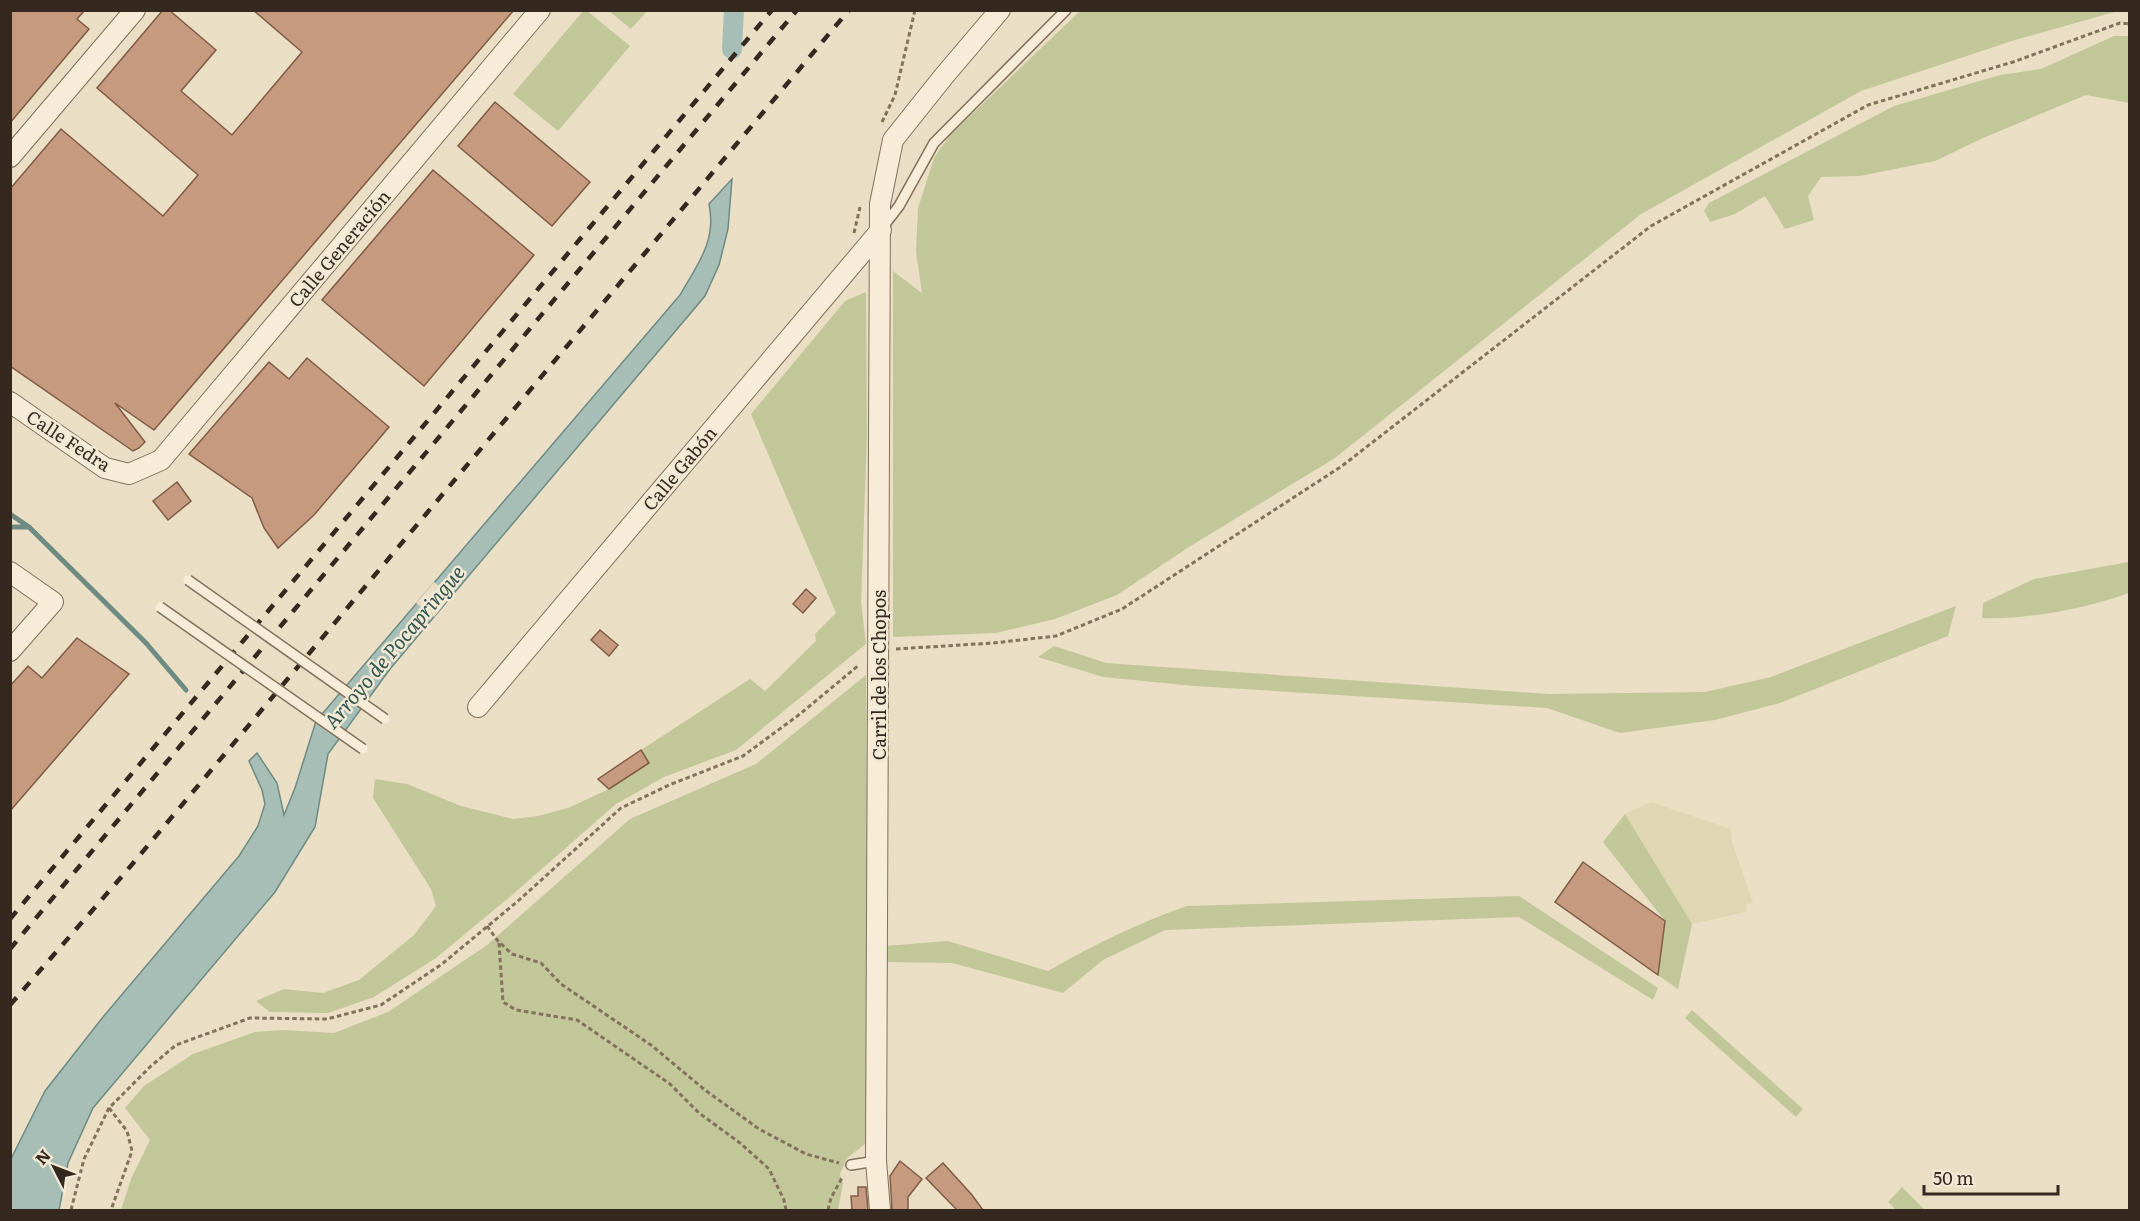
<svg xmlns="http://www.w3.org/2000/svg" width="2140" height="1221" font-family="Literata,serif">
<rect width="100%" height="100%" fill="#eadec5"/>
<polygon fill="#dfd7b3" points="1651,802 1731,829 1732,842 1753,903 1747,904 1746,912 1692,924 1625,814"/>
<g fill="#c2c79a">
<polygon points="584,10 587,11 630,46 558,131 513,94"/>
<polygon points="609,11 647,11 631,29"/>
<polygon points="1080,11 2129,10 2130,11 2118,11 2012,41 1861,91 1641,214 1335,458 1189,547 1117,595 1055,619 996,633 893,637 893,271 922,293 916,252 918,208 934,158 950,135"/>
<polygon points="2114,36 2129,36 2129,103 2086,95 1983,138 1935,161 1860,176 1821,177 1808,196 1814,220 1785,229 1765,196 1735,214 1710,222 1704,211 1709,203 1894,106 2000,75 2041,69"/>
<polygon points="866,292 867,436 861,602 866,644 736,750 664,777 616,804 512,895 436,958 374,997 328,1013 270,1012 256,1001 284,989 323,993 359,980 414,935 436,906 431,889 373,798 375,779 407,784 461,806 513,819 538,816 568,808 609,789 649,763 641,750 750,679 765,691 816,641 815,634 836,613 751,414 845,301"/>
<path d="M2129,562V593C2089,608 2025,620 1982,618L1983,603L2034,579Z"/>
<polygon points="1956,606 1948,636 1780,703 1715,720 1620,733 1547,708 1194,686 1103,677 1038,657 1054,646 1106,663 1549,694 1705,692 1771,677"/>
<polygon points="866,675 869,1141 847,1158 840,1174 843,1183 838,1210 121,1210 131,1179 150,1140 125,1108 144,1086 193,1054 255,1032 283,1030 334,1033 388,1012 487,945 630,819 756,764"/>
<polygon points="1625,814 1692,924 1678,989 1658,975 1665,921 1603,842"/>
<path d="M1519,896L1658,988L1653,1000L1519,917L1165,930L1103,960L1063,993L952,963L885,962L884,946L948,941L1048,971C1093,945 1138,923 1187,906Z"/>
<polygon points="1692,1010 1803,1109 1796,1117 1685,1018"/>
<polygon points="1902,1187 1925,1210 1896,1210 1888,1202"/>
</g>
<path fill="#a6beb6" stroke="#6e8b83" stroke-width="1.5" d="M732,179L728,229L719,265L705,296L390,669L328,754L315,827L275,892L93,1108L68,1163L59,1210H11V1159L45,1091L103,1017L239,856L258,826L265,804L262,790L249,761L257,753L277,783L284,815L295,788L316,721L680,295C697,265 717,241 709,204Z"/>
<polygon fill="#eadec5" points="434,582 451,596 434,617 416,603"/>
<g fill="none" stroke-linecap="round" stroke-linejoin="round">
<g stroke="#6e8b83" stroke-width="5">
<polyline points="10,514 29,527"/>
<polyline points="11,527 29,527 146,643 186,690"/>
</g>
<polyline stroke="#a6beb6" stroke-width="20" points="732,49 734,10"/>
</g>
<g fill="#c59a7e" stroke="#805b45" stroke-width="1.5">
<polygon points="10,10 85,10 77,19 89,29 10,123"/>
<polygon points="163,10 169,10 216,50 181,91 232,135 302,52 253,10 514,10 154,430 115,403 145,442 139,448 133,451 10,366 10,189 61,129 163,216 198,175 97,88"/>
<polygon points="495,102 590,182 552,226 458,146"/>
<polygon points="433,170 534,255 424,386 322,300"/>
<polygon points="307,358 389,427 314,515 278,548 264,528 252,498 189,454 269,362 289,379"/>
<polygon points="177,482 191,501 168,520 153,501"/>
<polygon points="806,589 816,598 803,613 793,604"/>
<polygon points="600,630 618,645 609,656 591,640"/>
<polygon points="77,638 129,674 10,811 10,686 28,666 42,678"/>
<polygon points="641,750 649,763 609,789 598,779"/>
<polygon points="1583,862 1665,921 1658,975 1555,902"/>
<polygon points="900,1161 922,1179 908,1197 908,1210 892,1210 890,1176"/>
<polygon points="943,1163 972,1195 983,1210 957,1210 926,1178"/>
<polygon points="858,1187 866,1187 868,1210 852,1210 851,1196 858,1196"/>
</g>
<g fill="none" stroke-linecap="round" stroke-linejoin="round">
<g stroke="#83705d" stroke-width="12">
<g id="lane">
<polyline points="882,228 899,206 934,143 1066,10"/>
<polyline points="851,1165 876,1161"/>
</g>
</g>
<g stroke="#83705d" stroke-width="22">
<g id="street">
<polyline points="10,157 135,10"/>
<polyline points="10,402 105,468 129,474 161,460 540,10"/>
<polyline points="10,572 53,602 10,651"/>
<polyline points="478,707 881,230"/>
<polyline points="880,1210 876,1161 880,204 893,140 944,76 1000,10"/>
</g>
</g>
<g stroke="#83705d" stroke-width="3" stroke-dasharray="4.5 3" stroke-linecap="butt">
<polyline points="882,122 895,95 915,10"/>
<polyline points="854,233 860,207"/>
<polyline points="896,649 993,643 1056,636 1122,609 1342,466 1651,226 1868,105 2013,62 2120,23 2130,24"/>
<polyline points="487,926 498,941 512,954 541,963 561,984 651,1045 705,1090 759,1129 806,1154 839,1163"/>
<polyline points="499,943 503,1002 516,1010 577,1020 670,1084 699,1113 740,1143 769,1169 784,1200 786,1210"/>
<polyline points="109,1108 127,1131 132,1151 111,1210"/>
<polyline points="71,1210 84,1159 109,1108 151,1066 176,1045 250,1018 327,1019 381,1005 442,964 518,901 621,808 669,785 743,756 800,714 859,665"/>
<polyline points="828,1210 831,1198 843,1176"/>
</g>
<use href="#lane" stroke="#f6ecd7" stroke-width="9"/>
<use href="#street" stroke="#f6ecd7" stroke-width="20"/>
<g stroke="#35291f" stroke-width="4.5" stroke-dasharray="10 10" stroke-linecap="butt">
<polyline points="10,919 772,10"/>
<polyline points="10,949 797,10"/>
<polyline points="10,1005 124,874 849,10"/>
</g>
<g stroke="#83705d" stroke-width="12" stroke-linecap="butt">
<g id="lane-bridge">
<polyline points="188,580 385,719"/>
<polyline points="160,607 363,749"/>
</g>
</g>
<use href="#lane-bridge" stroke="#f6ecd7" stroke-width="9"/>
</g>
<g text-anchor="middle" dominant-baseline="central" stroke-width="5" stroke-linejoin="round" paint-order="stroke">
<g font-size="18" fill="#35291f" stroke="#f2e9d4">
<text transform="translate(339 248) rotate(-50)">Calle Generación</text>
<text transform="translate(69 440) rotate(33)">Calle Fedra</text>
<text transform="translate(679 468) rotate(-50)">Calle Gabón</text>
<text transform="translate(878 675) rotate(-90)">Carril de los Chopos</text>
</g>
<g font-size="20" font-style="italic" fill="#305350" stroke="#f2e9d4">
<text transform="translate(393 646) rotate(-50)">Arroyo de Pocapringue</text>
</g>
</g>
<rect width="2140" height="1221" fill="none" stroke="#35291f" stroke-width="24"/>
<g transform="translate(54 1167) rotate(312)" stroke="#f2e9d4" stroke-width="4.5" paint-order="stroke">
<path d="M0-4.5L10 22L0 15L-10 22Z" fill="#35291f"/>
<text y="-9" font-size="16" font-weight="bold" text-anchor="middle" fill="#35291f">N</text>
</g>
<path d="M1924 1185v9h134v-9" fill="none" stroke="#35291f" stroke-width="3"/>
<text x="1933" y="1185" font-size="18" fill="#35291f" stroke="#f2e9d4" stroke-width="4.5" paint-order="stroke">50 m</text>
</svg>
